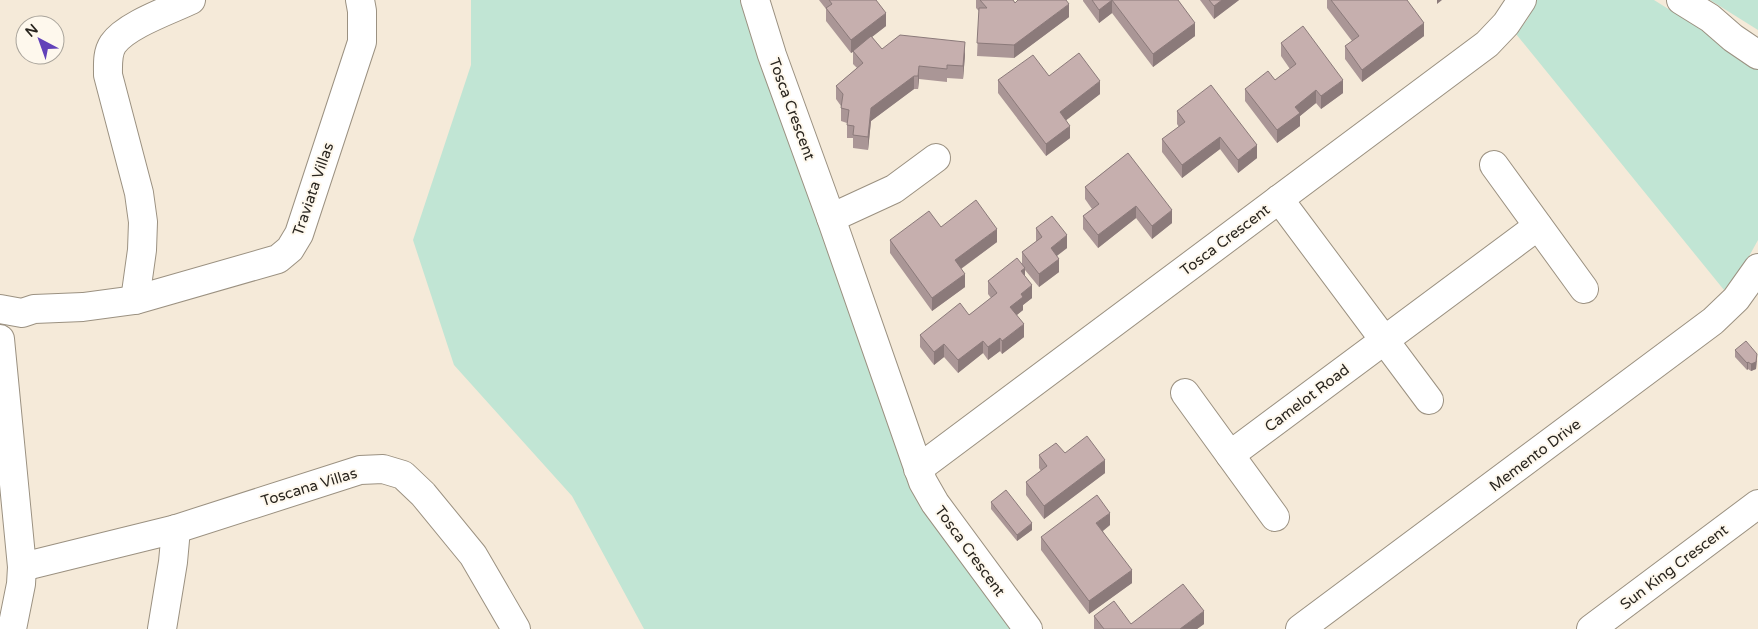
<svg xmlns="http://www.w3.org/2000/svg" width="1758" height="629" font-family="'Varela Round',sans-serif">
<rect width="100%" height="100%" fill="#f5ead9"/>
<g fill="#c1e5d4">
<polygon points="471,0 743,0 746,17 907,472 932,522 1011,629 644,629 572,496 454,365 413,240 471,65"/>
<polygon points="1537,0 1654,0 1758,65 1758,240 1747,260 1724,290 1516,34 1527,20"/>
<polygon points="1710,0 1758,0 1758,30"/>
</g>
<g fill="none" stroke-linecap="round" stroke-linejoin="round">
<g stroke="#9b9181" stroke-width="30">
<g id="minor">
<polyline points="755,0 772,55 831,218 923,482 935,503 1028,629"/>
<polyline points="1681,0 1710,18 1733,38 1758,55"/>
<polyline points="1494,165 1584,289"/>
<polyline points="1279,199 1429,400"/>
<polyline points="831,218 894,189 936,158"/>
<path d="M135,300L142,250L143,222L139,193L108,75C108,64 107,53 113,44C126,25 170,10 191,0"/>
<polyline points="0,309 22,313 34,309 83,307 135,300 278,259 290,249 299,234 362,42 362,11 360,0"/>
<polyline points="0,339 22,567 21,584 12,629"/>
<polyline points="1185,393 1275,517"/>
<polyline points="1230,455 1538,226"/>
<polyline points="918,469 1487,44 1506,24 1522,0"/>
<polyline points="22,567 176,529 360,470 383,469 403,475 423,494 473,555 516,629"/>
<polyline points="162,629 173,562 176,529"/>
<polyline points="1300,629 1713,321 1736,299 1758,268"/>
<polyline points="1591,629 1758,504"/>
</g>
</g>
<use href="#minor" stroke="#fff" stroke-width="28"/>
</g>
<g fill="#aa9696">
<polygon points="819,0 876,0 886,26 872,37 882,49 965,55 963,79 947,78 947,82 919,79 918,89 914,89 871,121 868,150 853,148 853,138 847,138 847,123 841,121 841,106 836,99 836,86 857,68 853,64 853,52 851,53 826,21 826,9"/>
<polygon points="976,0 1013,0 1015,3 1069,17 1014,58 977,56 979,11 976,8"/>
<polygon points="1083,0 1178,0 1195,36 1153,67 1112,13 1099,23 1083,1"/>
<polygon points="1200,0 1239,0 1214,19"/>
<polygon points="1327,0 1407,0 1424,36 1362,82 1345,59 1345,46 1352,41 1327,8"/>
<polygon points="1281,43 1343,93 1321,109 1316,103 1300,116 1300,126 1277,143 1245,101 1245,89 1275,80 1290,69 1281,56"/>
<polygon points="1049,76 1100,94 1066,120 1070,138 1046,156 998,93 998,80"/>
<polygon points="1177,111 1257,158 1238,173 1220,149 1182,178 1162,152 1162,139 1179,127 1177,124"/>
<polygon points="1128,153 1172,223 1152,239 1136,218 1098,248 1083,229 1083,216 1092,209 1085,199 1085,187"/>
<polygon points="941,227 997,242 961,269 965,287 932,311 890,253 890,240"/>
<polygon points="1036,228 1067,248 1057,256 1059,272 1039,287 1025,270 1025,276 1032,298 1023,305 1023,310 1017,315 1024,337 1002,354 1000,351 988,360 983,353 958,373 944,357 934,365 920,347 920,335 969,315 991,298 988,294 988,281 1022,264 1022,252 1036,242"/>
<polygon points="1735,350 1757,361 1756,369 1751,371 1748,369 1747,370 1735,357"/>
<polygon points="1065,453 1105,473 1044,519 1026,495 1026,482 1041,471 1039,468 1039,455"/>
<polygon points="991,502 1032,530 1017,541 991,509"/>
<polygon points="1110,525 1103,531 1132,583 1089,614 1041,550 1041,537"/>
<polygon points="1094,616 1131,624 1204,624 1197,629 1094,629"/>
</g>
<g fill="#8b7a7a">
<polygon points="1112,0 1112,13 1099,23 1099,10"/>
<polygon points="1222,0 1239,0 1214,19 1214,6"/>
<polygon points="1437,0 1442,0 1437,4"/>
<polygon points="1069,4 1069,17 1014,58 1014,45"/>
<polygon points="886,13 886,26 851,53 851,40"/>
<polygon points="1195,23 1195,36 1153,67 1153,54"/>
<polygon points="1424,23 1424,36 1362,82 1362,70"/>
<polygon points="965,42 965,55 963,79 963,66"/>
<polygon points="919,66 919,79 918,89 918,76"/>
<polygon points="914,76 914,89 871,121 868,150 868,137 871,108"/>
<polygon points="1343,80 1343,93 1321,109 1321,96"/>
<polygon points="1100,81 1100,94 1060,125 1060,112"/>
<polygon points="1316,90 1316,103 1300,116 1300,126 1277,143 1277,130 1295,107"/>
<polygon points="1070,126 1070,138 1046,156 1046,144"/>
<polygon points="1220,137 1220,149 1182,178 1182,165"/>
<polygon points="1257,145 1257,158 1238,173 1238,160"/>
<polygon points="1136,206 1136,218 1098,248 1098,235"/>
<polygon points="1172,210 1172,223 1152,239 1152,226"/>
<polygon points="997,229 997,242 955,273 955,260"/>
<polygon points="1067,235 1067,248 1051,260 1051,248"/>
<polygon points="1059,259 1059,272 1039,287 1039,274"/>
<polygon points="1025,268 1025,281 1021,271"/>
<polygon points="965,274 965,287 932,311 932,298"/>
<polygon points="1032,285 1032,298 1023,305 1023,310 1010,320 1010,307 1021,294"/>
<polygon points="1024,324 1024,337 1002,354 1002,341"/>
<polygon points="1000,338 1000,351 988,360 988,347"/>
<polygon points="983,341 983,353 958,373 958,360"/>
<polygon points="944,344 944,357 934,365 934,352"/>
<polygon points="1757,354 1756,369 1751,371 1751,364"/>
<polygon points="1748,362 1748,369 1747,370 1747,363"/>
<polygon points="1105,460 1105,473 1044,519 1044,506"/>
<polygon points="1110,513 1110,525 1096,536 1096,523"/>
<polygon points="1032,523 1032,530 1017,541 1017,535"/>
<polygon points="1132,570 1132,583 1089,614 1089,601"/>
<polygon points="1204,611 1204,624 1197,629 1180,629"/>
</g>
<g fill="#c6afae" stroke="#8b7a7a">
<polygon points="829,0 876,0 886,13 851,40 826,8 832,4"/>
<polygon points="980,0 1013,0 1015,3 1018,0 1066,0 1069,4 1014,45 977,43 979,8 987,8"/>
<polygon points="1092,0 1178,0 1195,23 1153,54 1112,0 1099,10"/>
<polygon points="1209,0 1222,0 1214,6"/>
<polygon points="1331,0 1407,0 1424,23 1362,70 1345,46 1359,36"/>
<polygon points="1303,26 1343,80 1321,96 1316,90 1295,107 1300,113 1277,130 1245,89 1268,71 1275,80 1296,64 1281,43"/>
<polygon points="900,35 965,42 963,66 947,65 947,69 919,66 918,76 914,76 871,108 868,137 853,135 854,126 847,125 849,110 841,108 843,94 836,86 863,63 853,51 871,36 882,49"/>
<polygon points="1079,53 1100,81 1060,112 1070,126 1046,144 998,80 1033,55 1049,76"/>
<polygon points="1211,85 1257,145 1238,160 1220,137 1182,165 1162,139 1185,122 1177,111"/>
<polygon points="1128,153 1172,210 1152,226 1136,206 1098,235 1083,216 1099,204 1085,187"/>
<polygon points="976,200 997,229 955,260 965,274 932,298 890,240 929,211 941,227"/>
<polygon points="1052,216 1067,235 1051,248 1059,259 1039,274 1022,252 1042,237 1036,228"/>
<polygon points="1017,258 1025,268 1021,271 1032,285 1021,294 1023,297 1010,307 1024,324 1002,341 1000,338 988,347 983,341 958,360 944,344 934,352 920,335 960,303 969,315 997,293 988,281"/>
<polygon points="1746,341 1757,354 1756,362 1751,364 1748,362 1747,363 1735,350"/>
<polygon points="1087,436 1105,460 1044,506 1026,482 1047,466 1039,455 1056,443 1065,453"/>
<polygon points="1006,490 1032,523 1017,535 991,502"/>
<polygon points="1097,495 1110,513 1096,523 1132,570 1089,601 1041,537"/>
<polygon points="1183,584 1204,611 1180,629 1104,629 1094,616 1114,601 1131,624"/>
</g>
<g text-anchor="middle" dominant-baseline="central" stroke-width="4" stroke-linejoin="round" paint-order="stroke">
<g font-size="15" fill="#29251f" stroke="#fef8ed">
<text transform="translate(792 109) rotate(70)">Tosca Crescent</text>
<text transform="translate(313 189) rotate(-71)">Traviata Villas</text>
<text transform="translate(1225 240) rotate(-37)">Tosca Crescent</text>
<text transform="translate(1307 398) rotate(-37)">Camelot Road</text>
<text transform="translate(1535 455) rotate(-37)">Memento Drive</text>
<text transform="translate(309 487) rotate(-17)">Toscana Villas</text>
<text transform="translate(970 551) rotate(54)">Tosca Crescent</text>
<text transform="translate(1674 567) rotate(-37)">Sun King Crescent</text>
</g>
</g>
<g transform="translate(40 40) rotate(319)"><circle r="24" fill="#fef8ed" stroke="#a9a49b"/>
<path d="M0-4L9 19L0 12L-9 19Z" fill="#6241b9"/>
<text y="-8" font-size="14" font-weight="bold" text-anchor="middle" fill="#29251f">N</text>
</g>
</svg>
